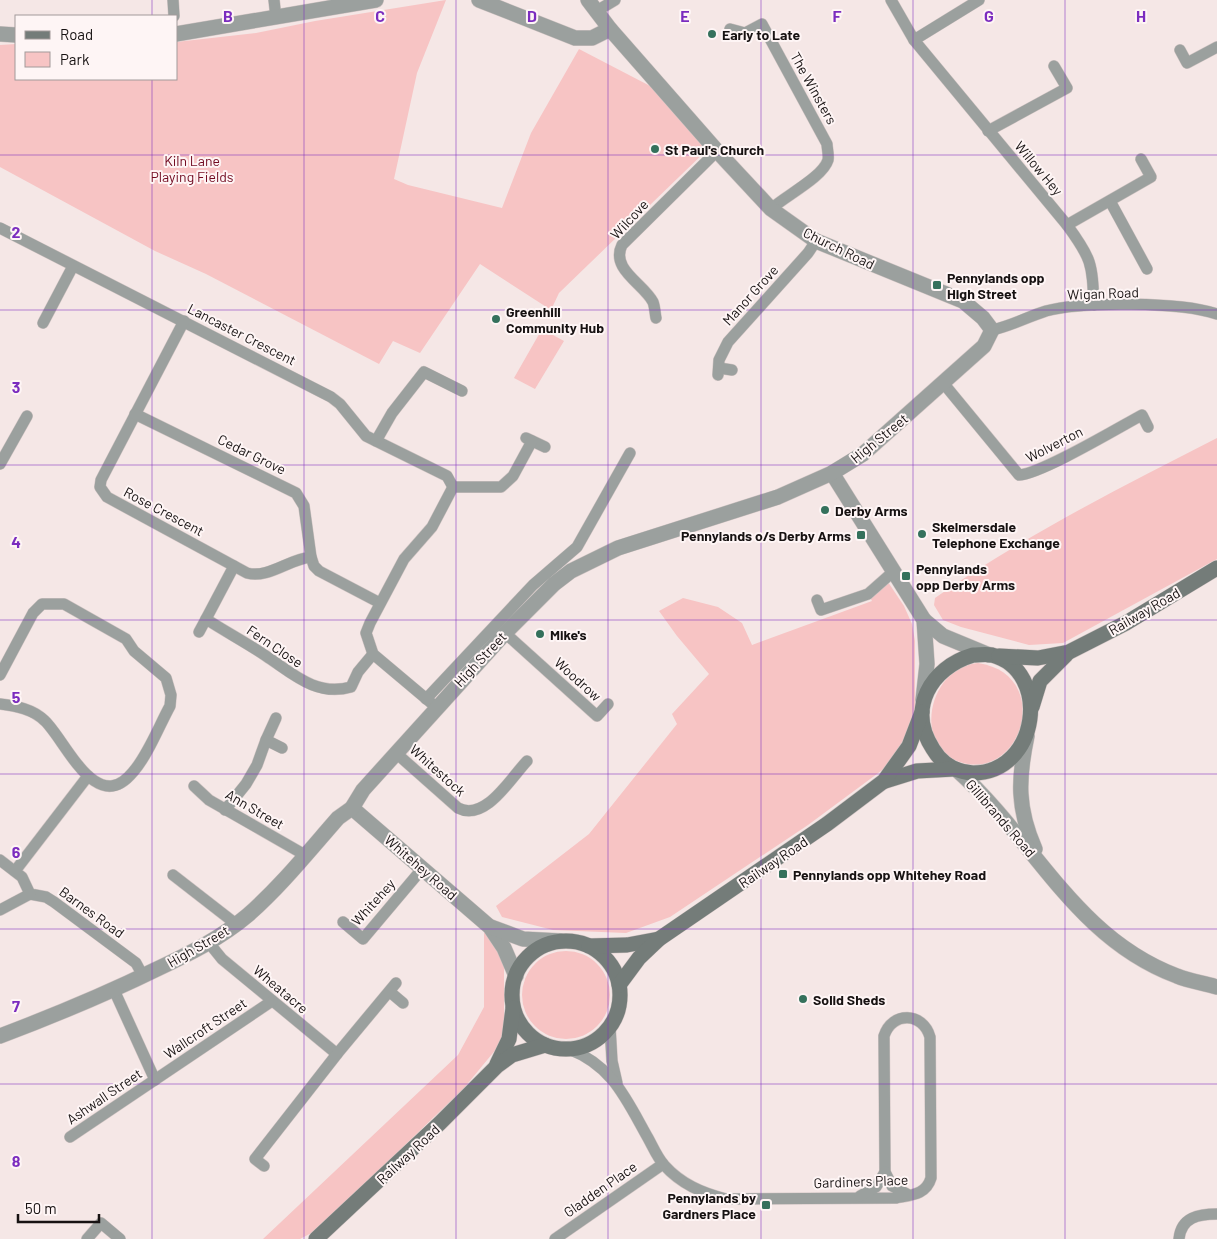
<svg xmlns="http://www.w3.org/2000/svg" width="1217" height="1239" font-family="Barlow,sans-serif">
<rect width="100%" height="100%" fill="#f5e7e6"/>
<g fill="#f7c4c4">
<polygon points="446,0 417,73 394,179 408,185 502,208 531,133 579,49 654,88 710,147 559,293 551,310 480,264 420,353 393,341 379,364 206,274 155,251 0,167 0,45 16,44 16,79 176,79 176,42 256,33 315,21"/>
<polygon points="542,329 564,341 535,389 514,378"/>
<path d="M1217,438V559L1063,643L1029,645L961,627L943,620L934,605L935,598C1024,536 1121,487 1217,438Z"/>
<polygon points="888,582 904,606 912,624 915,641 915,716 903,741 885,768 808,825 670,917 626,933 553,930 502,917 496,906 589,834 677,724 672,714 709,674 677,636 659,611 683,598 718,607 742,623 752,645 872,601 868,594"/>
<path d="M978,663C1051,674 1025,773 968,764C911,755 925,668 978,663Z"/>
<polygon points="484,928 496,941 504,966 504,1031 497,1048 464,1088 317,1230 300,1239 263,1239 458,1055 484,1007"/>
<circle cx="566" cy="995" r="44"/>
</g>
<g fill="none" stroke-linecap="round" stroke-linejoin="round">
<g stroke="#d1c5c4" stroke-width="12">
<g id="minor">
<polyline points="173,0 174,16"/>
<polyline points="274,0 276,18"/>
<path d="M891,0L914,40L1067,225C1092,259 1092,263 1094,305"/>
<polyline points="595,12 615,0"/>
<path d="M730,29L745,33L762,24L827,144C827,148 829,155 828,160C823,177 785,196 771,209"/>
<polyline points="914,40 979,0"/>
<polyline points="1180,50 1187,63 1217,47"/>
<polyline points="988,131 1067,88 1054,66"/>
<polyline points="1110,201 1147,269"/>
<polyline points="1067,225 1151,177 1141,159"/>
<polyline points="0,228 331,397 340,404 366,436 447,476 453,487"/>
<path d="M656,318C655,314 655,307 653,302C644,284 610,269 622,245L717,151"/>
<path d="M184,321L101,480L100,487L107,497L247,573C268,579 289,559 311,557L314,566L319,571L380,603"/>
<polyline points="43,323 73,266"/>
<path d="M992,330C1011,326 1027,317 1046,311C1082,301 1182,302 1217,314"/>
<polyline points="719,368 732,370"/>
<polyline points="718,375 719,360 728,342 808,253 816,241"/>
<path d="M944,384L1019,475C1041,474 1118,428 1142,415L1148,427"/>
<polyline points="135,414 296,493 304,506 311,557"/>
<polyline points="526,438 545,447"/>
<polyline points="376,441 392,413 424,372 462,391"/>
<polyline points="0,464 27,416"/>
<path d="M234,566L206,619C226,632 247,643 266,656C292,673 316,697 351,687L358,672L373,654"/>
<polyline points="817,600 821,610 868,594 894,571"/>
<polyline points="199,632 206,619"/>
<polyline points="505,633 597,716 608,704"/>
<path d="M0,675L33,613L42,604H64L126,639L134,651L166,678L171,695L170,706C159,726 148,755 133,772C96,817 66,741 45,721C33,709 16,706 0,704"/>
<polyline points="426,699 533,585 577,547 630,453"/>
<polyline points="436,707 373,654 366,633 370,623 404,559 432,527 453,487 501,487 513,476 532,441"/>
<polyline points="266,740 276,718"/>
<path d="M396,753L458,808C485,822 510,779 527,761"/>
<polyline points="194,786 209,800 305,855"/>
<polyline points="225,810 246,784 257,765 266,740 282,748"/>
<polyline points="0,860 22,877 30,894 46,897 54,902 136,963 143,976"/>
<polyline points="15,871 88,776"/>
<polyline points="173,875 236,924"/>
<polyline points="0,910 30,894"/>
<polyline points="343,922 363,939 422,869"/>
<polyline points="209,943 222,959 337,1054"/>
<polyline points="114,990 155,1080"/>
<polyline points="390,992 403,1003"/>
<polyline points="610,1026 612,1061 617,1083"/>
<path d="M569,1049C613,1066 626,1099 648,1138C653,1147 657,1157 664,1165C681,1184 702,1193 726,1199L896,1198C911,1195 926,1195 931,1178L930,1037C923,1012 892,1011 884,1036L885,1172L892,1186L909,1195"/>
<polyline points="70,1137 272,1001"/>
<polyline points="264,1166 255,1159 337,1054 396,983"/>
<polyline points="860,1196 876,1187 885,1172"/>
<polyline points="87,1239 101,1223 120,1239"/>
<polyline points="555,1239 663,1164"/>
<path d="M1179,1239C1181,1217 1199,1214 1217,1214"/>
</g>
</g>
<g stroke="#d1c5c4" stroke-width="16">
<g id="tertiary">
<polyline points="479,0 575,38 592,38 610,29"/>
<polyline points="0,34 16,35"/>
<polyline points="176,34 376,0"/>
<polyline points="832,473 924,620 927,664 923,700"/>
<polyline points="924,620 943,636 989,655"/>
<path d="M1027,736C1018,779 1017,808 1035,849"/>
<path d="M958,771C1034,839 1075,938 1177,976C1189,981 1204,983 1217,987"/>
<polyline points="352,808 490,927 504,948 516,976"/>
<polyline points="491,927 523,939 561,941"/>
<path d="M0,1036C53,1016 106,994 157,969C189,954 221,938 248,915C281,886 309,851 338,818L352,808L363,790L505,633L554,584L571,571L618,548L778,497L832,473L863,454L984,346L992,330L983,318L963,301L816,241L771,209L717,151L610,29L588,0"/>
</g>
</g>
<g stroke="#d1c5c4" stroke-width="16">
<g id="secondary">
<path d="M973,655C979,655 986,654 992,655C1052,671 1039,773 973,773C956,772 942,764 933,749C907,709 930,668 973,655Z"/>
<polyline points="999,656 1038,658 1069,652 1126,623 1217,568"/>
<polyline points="1032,707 1040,681 1066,655"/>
<polyline points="885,781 917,771 954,769"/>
<circle cx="566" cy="995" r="54"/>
<polyline points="589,946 627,945 659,939"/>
<polyline points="619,985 639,958 659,939 827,824 884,781 909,746 922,712"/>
<polyline points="497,1064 509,1039 513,1008"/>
<polyline points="316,1239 440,1123 497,1066 512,1055 545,1045"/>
</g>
</g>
<use href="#minor" stroke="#9ba09e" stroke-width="11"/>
<use href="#tertiary" stroke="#9ba09e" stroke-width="15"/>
<use href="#secondary" stroke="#747c79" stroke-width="15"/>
</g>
<path fill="none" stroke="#7b2cbf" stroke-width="1" stroke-opacity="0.55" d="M152,0V16M304,0V1239M456,0V1239M608,0V1239M761,0V1239M913,0V1239M1065,0V1239M152,79V1239M0,155H1217M0,310H1217M0,465H1217M0,620H1217M0,774H1217M0,929H1217M0,1084H1217"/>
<g fill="#35715c" stroke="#fef5f5" stroke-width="2">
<circle cx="712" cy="34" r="5"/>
<circle cx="655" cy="149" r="5"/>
<rect x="932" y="280" width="10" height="10" rx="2.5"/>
<circle cx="496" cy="319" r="5"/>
<circle cx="825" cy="510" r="5"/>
<circle cx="922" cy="534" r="5"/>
<rect x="856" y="530" width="10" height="10" rx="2.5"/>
<rect x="901" y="571" width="10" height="10" rx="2.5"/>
<circle cx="540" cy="634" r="5"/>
<rect x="778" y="869" width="10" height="10" rx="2.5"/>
<circle cx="803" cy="999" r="5"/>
<rect x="761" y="1200" width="10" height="10" rx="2.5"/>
</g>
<g text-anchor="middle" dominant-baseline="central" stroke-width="4" stroke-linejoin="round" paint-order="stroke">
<g font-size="14" font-weight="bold" fill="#171212" stroke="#fef5f5" text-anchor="start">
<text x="722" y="34">Early to Late</text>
<text x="665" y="149">St Paul's Church</text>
<text x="947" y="277">Pennylands opp<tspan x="947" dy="16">High Street</tspan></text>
<text x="506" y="311">Greenhill<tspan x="506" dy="16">Community Hub</tspan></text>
<text x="835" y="510">Derby Arms</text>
<text x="932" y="526">Skelmersdale<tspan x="932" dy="16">Telephone Exchange</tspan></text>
<text x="851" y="535" text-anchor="end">Pennylands o/s Derby Arms</text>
<text x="916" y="568">Pennylands<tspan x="916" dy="16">opp Derby Arms</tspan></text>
<text x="550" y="634">Mike's</text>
<text x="793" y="874">Pennylands opp Whitehey Road</text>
<text x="813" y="999">Solid Sheds</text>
<text x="756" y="1197" text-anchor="end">Pennylands by<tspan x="756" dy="16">Gardners Place</tspan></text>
</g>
<g font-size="14" fill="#171212" stroke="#fef5f5">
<text transform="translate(814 88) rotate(61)">The Winsters</text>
<text transform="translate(1039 168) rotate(50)">Willow Hey</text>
<text transform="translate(629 219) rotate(-47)">Wilcove</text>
<text transform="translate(839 248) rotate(26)">Church Road</text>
<text transform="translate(1103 293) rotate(-2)">Wigan Road</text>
<text transform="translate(750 295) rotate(-48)">Manor Grove</text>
<text transform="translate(242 334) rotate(27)">Lancaster Crescent</text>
<text transform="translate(879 438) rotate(-39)">High Street</text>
<text transform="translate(1054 444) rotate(-27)">Wolverton</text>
<text transform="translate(252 454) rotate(26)">Cedar Grove</text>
<text transform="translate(164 511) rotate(28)">Rose Crescent</text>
<text transform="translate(1144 611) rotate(-30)">Railway Road</text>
<text transform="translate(275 646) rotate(34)">Fern Close</text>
<text transform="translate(480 659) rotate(-47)">High Street</text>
<text transform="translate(578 679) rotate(42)">Woodrow</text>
<text transform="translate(438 770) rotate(42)">Whitestock</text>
<text transform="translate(255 809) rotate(30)">Ann Street</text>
<text transform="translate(1001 818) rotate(49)">Gillibrands Road</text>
<text transform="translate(773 862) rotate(-34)">Railway Road</text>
<text transform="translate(421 867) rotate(41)">Whitehey Road</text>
<text transform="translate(373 902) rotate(-48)">Whitehey</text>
<text transform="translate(92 912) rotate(36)">Barnes Road</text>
<text transform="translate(198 946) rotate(-30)">High Street</text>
<text transform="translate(281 989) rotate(40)">Wheatacre</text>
<text transform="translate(205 1028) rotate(-34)">Wallcroft Street</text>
<text transform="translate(104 1096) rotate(-34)">Ashwall Street</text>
<text transform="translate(408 1154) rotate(-43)">Railway Road</text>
<text transform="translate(861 1181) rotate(-2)">Gardiners Place</text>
<text transform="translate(600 1189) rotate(-35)">Gladden Place</text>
</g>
<g font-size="14" fill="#71091f" stroke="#fef5f5">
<text x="192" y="160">Kiln Lane<tspan x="192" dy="16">Playing Fields</tspan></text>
</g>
</g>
<g font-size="16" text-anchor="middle" font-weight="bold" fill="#7b2cbf" stroke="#fef5f5" stroke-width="4" stroke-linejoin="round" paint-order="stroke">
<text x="228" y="22">B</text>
<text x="380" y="22">C</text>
<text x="532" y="22">D</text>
<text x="685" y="22">E</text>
<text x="837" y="22">F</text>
<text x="989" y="22">G</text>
<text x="1141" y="22">H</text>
<text x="16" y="238">2</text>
<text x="16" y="393">3</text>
<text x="16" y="548">4</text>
<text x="16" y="703">5</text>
<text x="16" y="858">6</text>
<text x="16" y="1012">7</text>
<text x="16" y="1167">8</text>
</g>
<rect x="15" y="15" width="162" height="65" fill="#fef5f5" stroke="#a29a9a"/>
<rect x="25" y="31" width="25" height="8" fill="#747c79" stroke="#a29a9a"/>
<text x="60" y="40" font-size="15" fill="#171212">Road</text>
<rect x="25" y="52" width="25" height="15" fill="#f7c4c4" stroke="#a29a9a"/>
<text x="60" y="65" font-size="15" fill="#171212">Park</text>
<path d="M18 1214v8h81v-8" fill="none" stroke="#171212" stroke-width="2.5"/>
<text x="25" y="1214" font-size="15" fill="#171212" stroke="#fef5f5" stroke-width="4" paint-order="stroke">50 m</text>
</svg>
